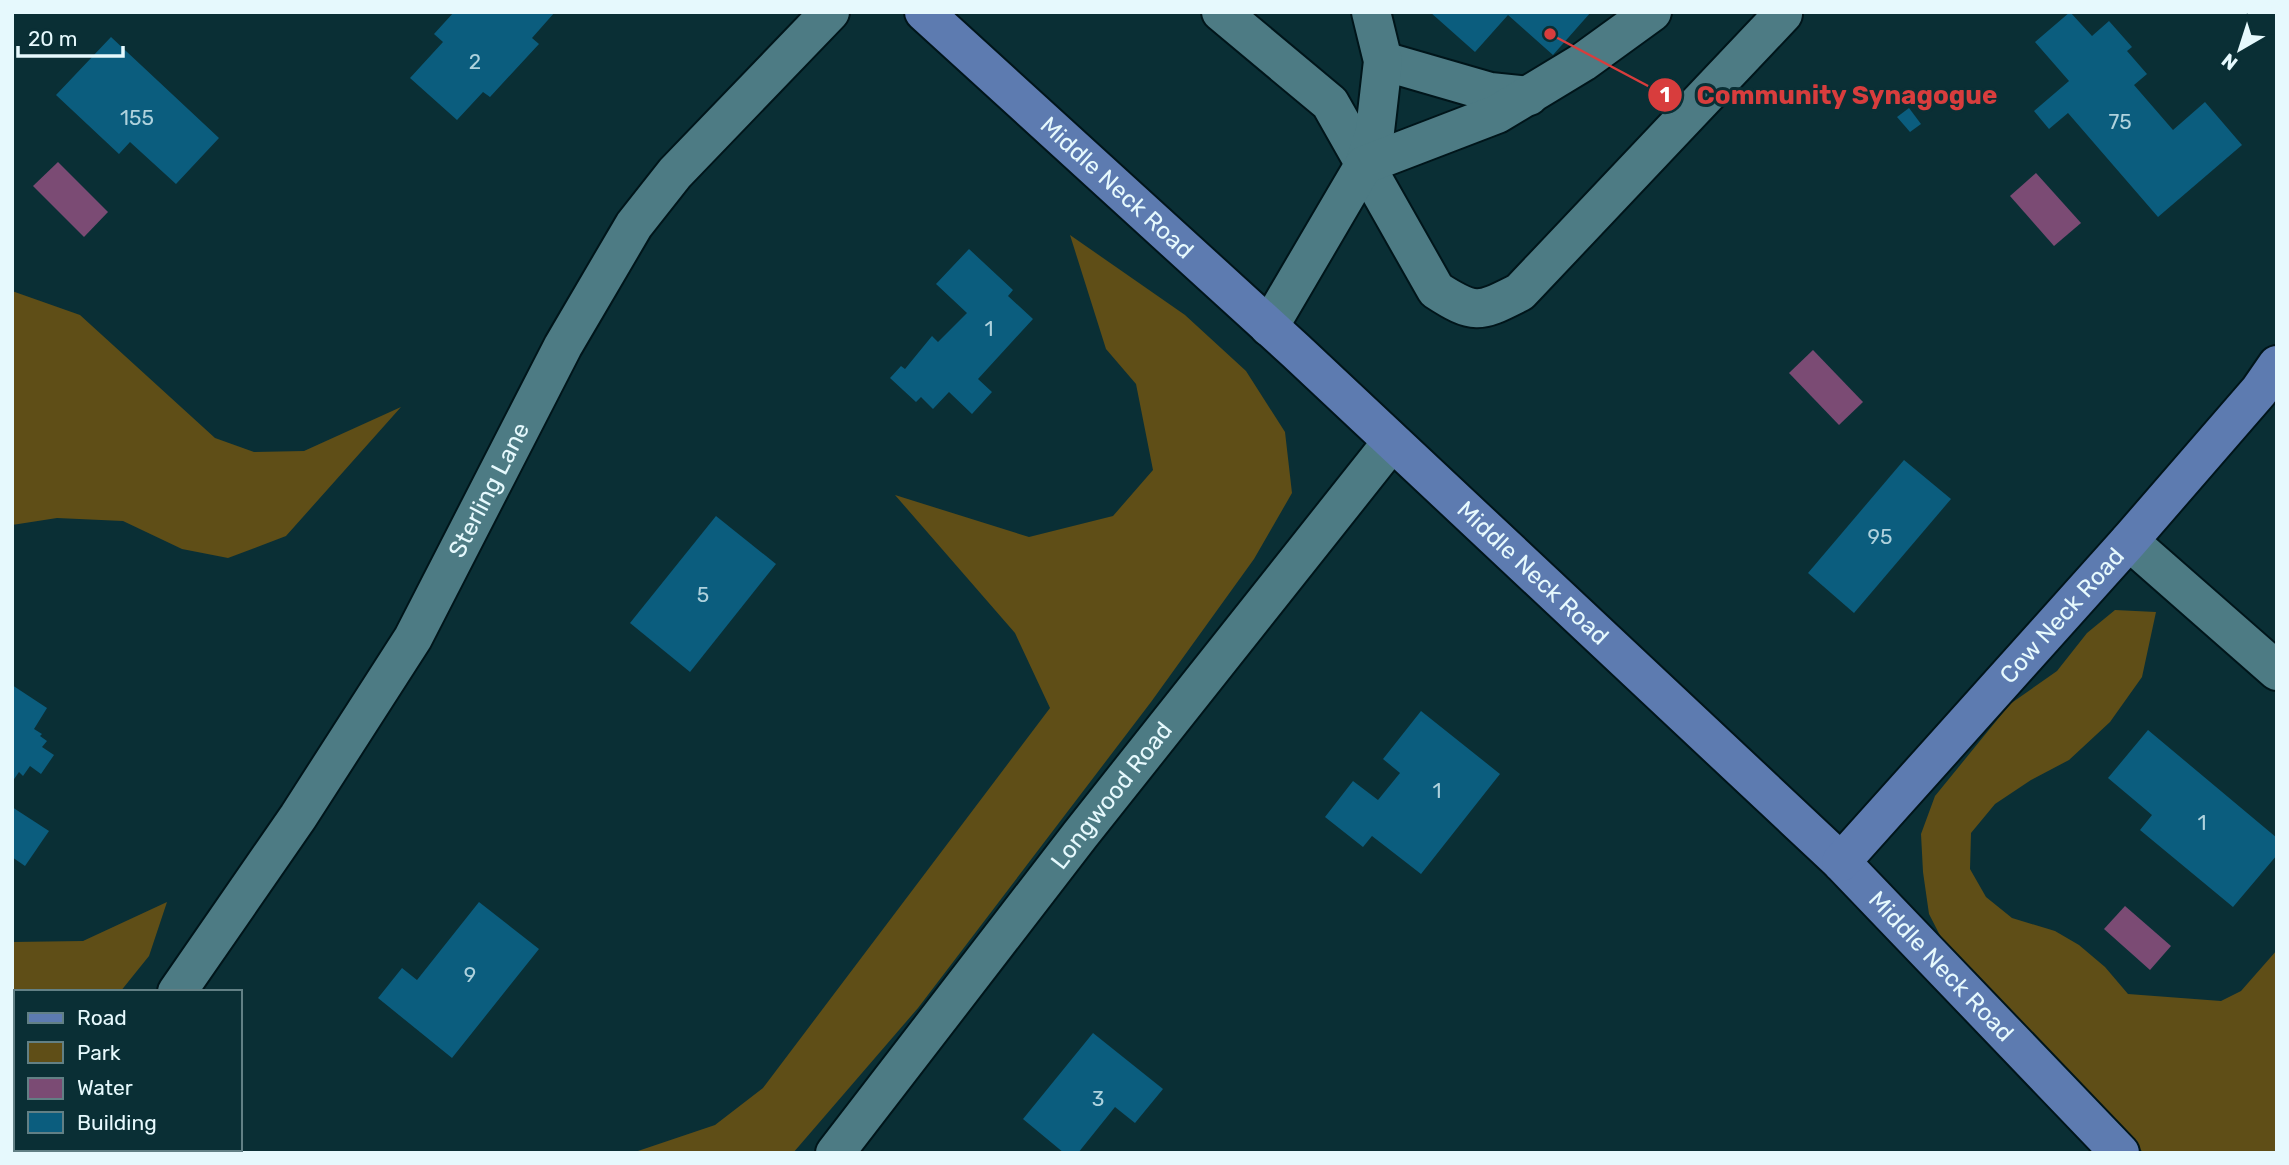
<svg xmlns="http://www.w3.org/2000/svg" width="2289" height="1165" font-family="Rubik,sans-serif">
<rect width="100%" height="100%" fill="#0a2f35"/>
<g fill="#5f4e17">
<polygon points="1070,235 1185,315 1246,371 1285,432 1292,493 1254,559 1151,702 918,1008 793,1153 632,1153 715,1125 763,1088 1050,708 1015,633 895,495 1029,537 1113,516 1153,470 1136,384 1106,349"/>
<polygon points="12,291 80,315 215,438 254,452 304,451 401,407 286,536 228,558 182,549 123,521 57,518 12,525"/>
<polygon points="2115,610 2156,612 2142,677 2110,722 2069,760 2031,780 1995,804 1971,833 1970,869 1986,897 2012,918 2055,931 2079,945 2105,967 2128,994 2221,1001 2241,991 2277,950 2277,1153 2144,1153 1986,1001 1948,951 1929,914 1923,872 1921,834 1935,796 2010,704 2057,671 2087,633"/>
<polygon points="167,902 149,956 120,992 16,992 16,1047 12,1048 12,942 83,941"/>
</g>
<g fill="#7b4b74">
<polygon points="58,162 108,212 84,237 33,186"/>
<polygon points="2036,173 2081,223 2054,246 2010,196"/>
<polygon points="1813,350 1863,402 1839,425 1789,373"/>
<polygon points="2125,906 2171,946 2150,970 2104,929"/>
</g>
<g fill="#0b5d7e">
<polygon points="454,12 555,12 532,38 539,44 490,97 483,92 457,120 410,78 443,42 434,34"/>
<polygon points="1430,12 1591,12 1553,55 1508,15 1475,52"/>
<polygon points="2070,12 2092,36 2109,21 2132,47 2127,51 2147,74 2134,85 2173,130 2205,102 2242,145 2158,217 2068,113 2049,129 2034,111 2069,81 2035,42"/>
<polygon points="111,37 219,138 176,184 130,142 119,154 56,95"/>
<polygon points="1909,108 1921,124 1910,132 1897,117"/>
<polygon points="969,249 1013,290 1008,296 1033,319 978,379 992,392 972,414 949,392 933,409 921,397 916,402 890,378 901,366 905,369 932,336 938,342 967,313 936,284"/>
<polygon points="1904,460 1951,499 1854,613 1808,573"/>
<polygon points="716,516 776,564 690,672 630,623"/>
<polygon points="12,685 47,708 34,729 42,734 40,736 47,741 42,747 54,755 41,774 30,766 23,776 19,772 12,782"/>
<polygon points="1421,711 1500,774 1421,874 1372,836 1363,847 1325,817 1353,781 1378,800 1400,773 1383,759"/>
<polygon points="2148,730 2277,838 2277,855 2233,907 2140,830 2152,815 2108,778"/>
<polygon points="12,807 49,831 25,866 12,857"/>
<polygon points="479,902 539,949 452,1058 378,998 402,968 417,980"/>
<polygon points="1093,1033 1163,1089 1135,1123 1115,1107 1078,1153 1064,1153 1023,1119"/>
</g>
<g fill="none" stroke-linecap="round" stroke-linejoin="round">
<g stroke="#00151a" stroke-width="42">
<g id="minor">
<path d="M1221,12L1330,103L1436,290C1476,316 1480,312 1520,292L1783,14L1782,12"/>
<polyline points="1383,61 1490,92 1529,96"/>
<polyline points="1364,165 1375,131 1383,61 1371,12"/>
<polyline points="1269,327 1364,165 1497,114 1583,62 1652,12"/>
<polyline points="2129,541 2277,671"/>
<path id="s1" d="M177,992L298,817L413,638L563,346L634,225L675,173L830,12"/>
<polyline points="65,1153 67,1149"/>
<path id="s2" d="M835,1153L1080,835L1391,443"/>
</g>
</g>
<g stroke="#00151a" stroke-width="42">
<g id="major">
<path id="s3" d="M924,12L1296,351L1841,862L2120,1153"/>
<path id="s4" d="M1841,862L2129,541L2259,391L2277,365"/>
</g>
</g>
<use href="#minor" stroke="#4d7b84" stroke-width="38"/>
<use href="#major" stroke="#5d7bb0" stroke-width="38"/>
</g>
<g text-anchor="middle" dominant-baseline="central" stroke-width="6" stroke-linejoin="round" paint-order="stroke">
<g font-size="21" fill="#afd2dd">
<text x="475" y="61">2</text>
<text x="137" y="117">155</text>
<text x="2120" y="121">75</text>
<text x="989" y="328">1</text>
<text x="1880" y="536">95</text>
<text x="703" y="594">5</text>
<text x="1437" y="790">1</text>
<text x="2202" y="822">1</text>
<text x="470" y="974">9</text>
<text x="1098" y="1098">3</text>
</g>
<g font-size="24" fill="#e6f9fd" stroke="#0a2f35">
<text stroke="none"><textPath href="#s3" startOffset="261">Middle Neck Road</textPath></text>
<text stroke="none"><textPath href="#s1" startOffset="592">Sterling Lane</textPath></text>
<text stroke="none"><textPath href="#s3" startOffset="828">Middle Neck Road</textPath></text>
<text stroke="none"><textPath href="#s4" startOffset="331">Cow Neck Road</textPath></text>
<text stroke="none"><textPath href="#s2" startOffset="452">Longwood Road</textPath></text>
<text stroke="none"><textPath href="#s3" startOffset="1395">Middle Neck Road</textPath></text>
</g>
</g>
<path fill="none" stroke="#d83d3d" stroke-width="2.5" d="M1550 34L1665 95"/>
<g fill="#d83d3d" stroke="#0a2f35" stroke-width="2.5">
<circle cx="1550" cy="34" r="7"/>
<circle cx="1665" cy="95" r="18"/>
</g>
<g font-size="21" text-anchor="middle" font-weight="bold" fill="#fff">
<text x="1665" y="102">1</text>
</g>
<g font-size="26" text-anchor="middle" font-weight="bold" fill="#d83d3d" stroke="#0a2f35" stroke-width="6" stroke-linejoin="round" paint-order="stroke">
<text x="1847" y="104">Community Synagogue</text>
</g>
<rect width="2289" height="1165" fill="none" stroke="#e6f9fd" stroke-width="28"/>
<rect x="14" y="990" width="228" height="161" fill="#0a2f35" stroke="#628085" stroke-width="2"/>
<rect x="28" y="1013" width="35" height="10" fill="#5d7bb0" stroke="#628085" stroke-width="2"/>
<text x="77" y="1025" font-size="21" fill="#e6f9fd">Road</text>
<rect x="28" y="1042" width="35" height="21" fill="#5f4e17" stroke="#628085" stroke-width="2"/>
<text x="77" y="1060" font-size="21" fill="#e6f9fd">Park</text>
<rect x="28" y="1078" width="35" height="21" fill="#7b4b74" stroke="#628085" stroke-width="2"/>
<text x="77" y="1095" font-size="21" fill="#e6f9fd">Water</text>
<rect x="28" y="1112" width="35" height="21" fill="#0b5d7e" stroke="#628085" stroke-width="2"/>
<text x="77" y="1130" font-size="21" fill="#e6f9fd">Building</text>
<g transform="translate(2240 49) rotate(219)" stroke="#0a2f35" stroke-width="5" paint-order="stroke">
<path d="M0-5L12 26L0 18L-12 26Z" fill="#e6f9fd"/>
<text y="-10" font-size="19" font-weight="bold" text-anchor="middle" fill="#e6f9fd">N</text>
</g>
<path d="M18 46v10h105v-10" fill="none" stroke="#e6f9fd" stroke-width="3.5"/>
<text x="28" y="46" font-size="21" fill="#e6f9fd" stroke="#0a2f35" stroke-width="5" paint-order="stroke">20 m</text>
</svg>
